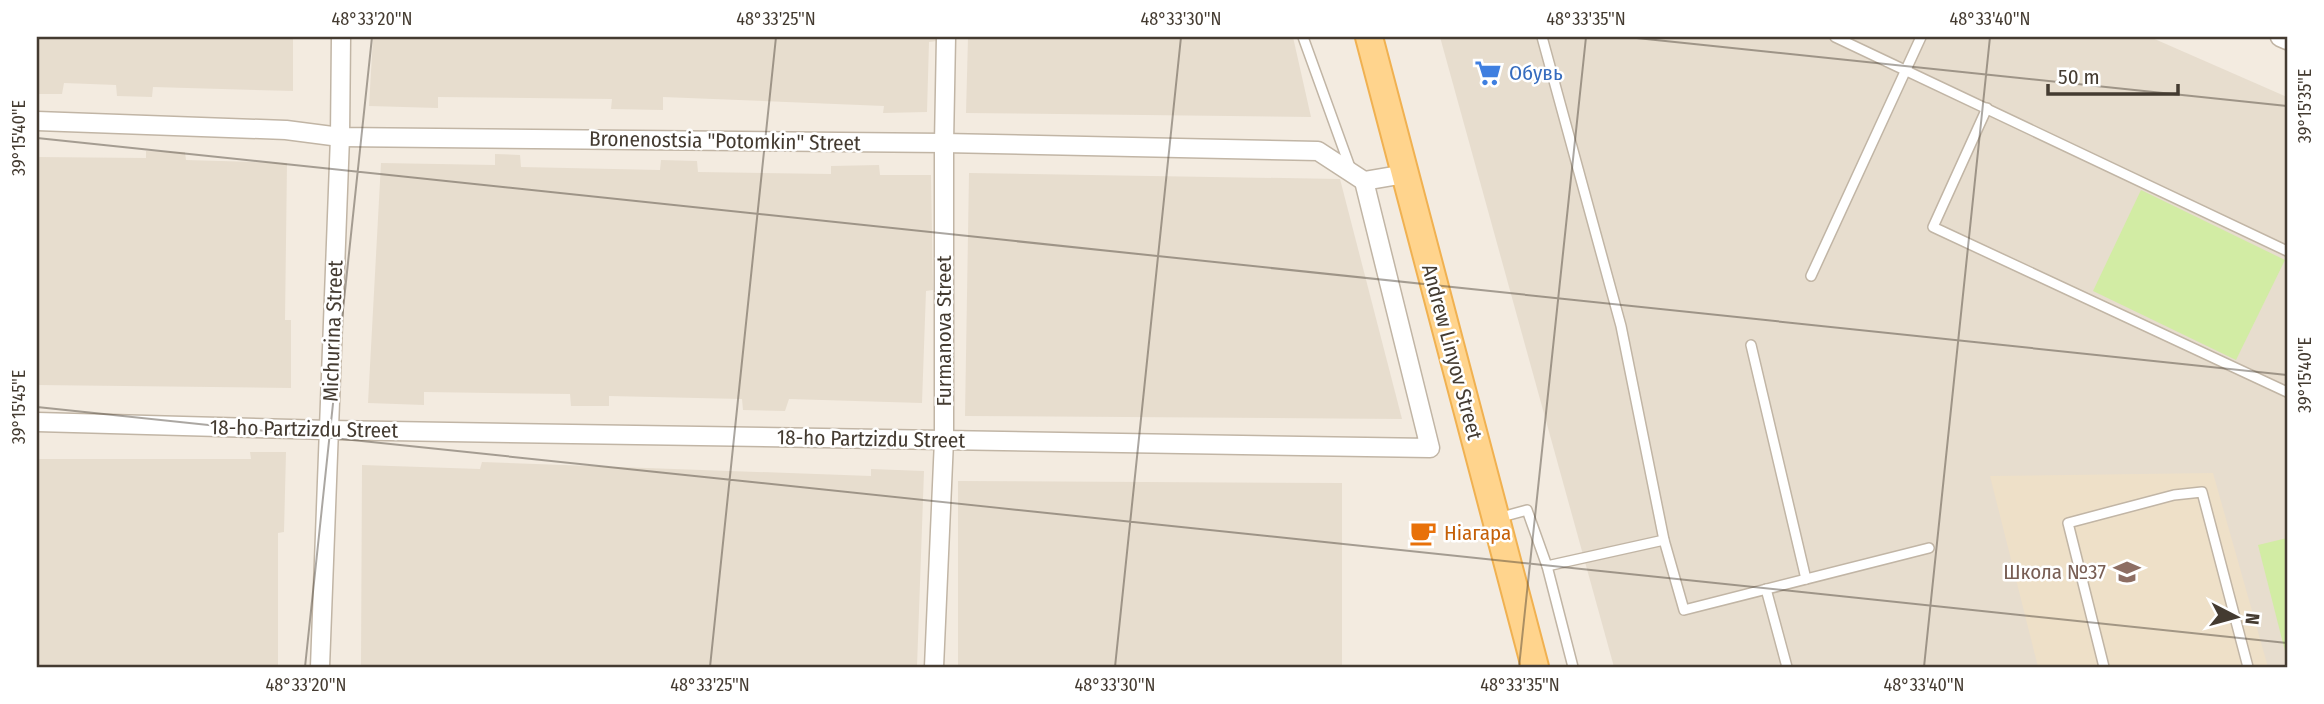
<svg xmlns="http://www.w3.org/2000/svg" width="2324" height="704" font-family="'Fira Sans Condensed',sans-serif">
<rect width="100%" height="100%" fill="#f3ebe0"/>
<g fill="#e7ddce">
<polygon points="37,37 293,37 293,91 153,87 152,97 117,96 116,85 64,83 62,94 37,94"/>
<polygon points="373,37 937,37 937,41 929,42 927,112 883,113 884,106 663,97 663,110 611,109 612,99 438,97 438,108 369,106"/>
<polygon points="968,37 1293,37 1311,117 966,113"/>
<polygon points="1440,37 2150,37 2287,97 2287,667 1614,667"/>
<polygon points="146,151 185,152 186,160 287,163 285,320 291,320 291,388 37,385 37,157 146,158"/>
<polygon points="495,154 520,155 521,167 660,170 661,160 697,161 698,172 831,174 831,166 879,165 880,175 931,175 933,290 926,291 922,403 789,399 785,411 743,410 742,399 609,396 609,406 571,406 570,394 424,392 424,405 368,403 381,163 495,165"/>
<polygon points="969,173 1340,179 1402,419 965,416"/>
<polygon points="250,452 286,452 284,532 278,533 278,667 37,667 37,459 251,459"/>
<polygon points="482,462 871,476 871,469 924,471 917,667 361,667 362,465 480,469"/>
<polygon points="958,481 1342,483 1342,667 958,667"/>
</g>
<polygon fill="#eee0c8" points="2213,473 2268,667 2038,667 1990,476"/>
<g fill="#d2eca4">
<polygon points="2141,190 2285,260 2236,360 2093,291"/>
<polygon points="2287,538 2287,659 2258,545"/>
</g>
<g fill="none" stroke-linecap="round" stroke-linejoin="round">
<g stroke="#c1b5a5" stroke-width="12">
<g id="lane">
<polyline points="1303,37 1351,170"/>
<polyline points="1542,37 1621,326 1664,540 1684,610 1929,548"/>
<polyline points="1835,37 2287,251"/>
<polyline points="1987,108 1933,227 2287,392"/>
<polyline points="1811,276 1921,37"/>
<polyline points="1751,345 1806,579"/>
<polyline points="1498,518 1527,510 1547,566 1573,667"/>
<polyline points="1547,566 1664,540"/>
<polyline points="1766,589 1787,667"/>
<polyline points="2104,667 2068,523 2174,495 2202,492 2248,667"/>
</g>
</g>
<g stroke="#c1b5a5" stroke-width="21">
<g id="street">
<polyline points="2280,37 2287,40"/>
<polyline points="37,121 286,130 340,137 944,143 1318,151 1364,181 1405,174"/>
<polyline points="37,422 329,430 1430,448 1364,181"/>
<polyline points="320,667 340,137 341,37"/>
<polyline points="934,667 944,440 944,143 946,37"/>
</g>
</g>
<g stroke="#f0b151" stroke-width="30">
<polyline id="primary" points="1369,37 1535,667"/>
</g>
<use href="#lane" stroke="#fff" stroke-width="9"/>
<use href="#street" stroke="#fff" stroke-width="18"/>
<use href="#primary" stroke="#ffd48d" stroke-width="26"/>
</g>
<path fill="none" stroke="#443b31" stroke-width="2" stroke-opacity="0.45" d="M1627,37L2287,106M37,138L2287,375M37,407L2287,643M305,667L372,37M710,667L776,37M1115,667L1181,37M1519,667L1586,37M1924,667L1990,37"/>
<defs>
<g id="supermarket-bare" transform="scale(2.1)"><path d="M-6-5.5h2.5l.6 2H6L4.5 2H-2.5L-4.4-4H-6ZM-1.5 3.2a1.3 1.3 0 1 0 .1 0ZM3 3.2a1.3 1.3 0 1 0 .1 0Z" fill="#3f7fe0" stroke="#fff" stroke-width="2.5" paint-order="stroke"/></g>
<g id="cafe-bare" transform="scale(2.1)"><path d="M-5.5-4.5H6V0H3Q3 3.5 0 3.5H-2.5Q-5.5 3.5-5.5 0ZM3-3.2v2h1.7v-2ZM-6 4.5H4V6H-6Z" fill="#e8710a" stroke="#fff" stroke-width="2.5" paint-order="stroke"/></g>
<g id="school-bare" transform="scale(2.1)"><path d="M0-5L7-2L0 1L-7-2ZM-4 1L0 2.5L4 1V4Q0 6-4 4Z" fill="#8d6e63" stroke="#fff" stroke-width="2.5" paint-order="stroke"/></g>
</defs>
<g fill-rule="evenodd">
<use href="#supermarket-bare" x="1488" y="73"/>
<use href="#cafe-bare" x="1423" y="533"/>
<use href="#school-bare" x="2127" y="572"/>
</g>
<g text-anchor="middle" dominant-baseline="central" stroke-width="5" stroke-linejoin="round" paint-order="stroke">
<g font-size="21" fill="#366cbe" stroke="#fff" text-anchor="start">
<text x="1509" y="73">Обувь</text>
</g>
<g font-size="21" fill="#443b31" stroke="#fff">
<text transform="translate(725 141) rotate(1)">Bronenostsia "Potomkin" Street</text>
<text transform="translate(333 331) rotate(-88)">Michurina Street</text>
<text transform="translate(944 331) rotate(-90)">Furmanova Street</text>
<text transform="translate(1452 352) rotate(75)">Andrew Linyov Street</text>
<text transform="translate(304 429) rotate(1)">18-ho Partzizdu Street</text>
<text transform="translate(871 439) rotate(1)">18-ho Partzizdu Street</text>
</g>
<g font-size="21" fill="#c56008" stroke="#fff" text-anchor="start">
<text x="1444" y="533">Ніагара</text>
</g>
<g font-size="21" fill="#785e54" stroke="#fff" text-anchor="end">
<text x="2106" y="572">Школа №37</text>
</g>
</g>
<rect width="2324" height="704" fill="none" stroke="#ffffff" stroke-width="77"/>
<g transform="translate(2236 617) rotate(96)" stroke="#ffffff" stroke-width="5" paint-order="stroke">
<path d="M0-5L12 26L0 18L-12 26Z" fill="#443b31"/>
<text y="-10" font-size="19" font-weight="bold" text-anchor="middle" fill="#443b31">N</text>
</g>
<path d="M2048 84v10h130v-10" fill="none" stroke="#443b31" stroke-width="3.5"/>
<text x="2058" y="84" font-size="21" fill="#443b31" stroke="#ffffff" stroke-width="5" paint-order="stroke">50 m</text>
<rect x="38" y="38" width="2248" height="628" fill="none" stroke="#443b31" stroke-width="2.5"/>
<g font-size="18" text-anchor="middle" fill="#443b31">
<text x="372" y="25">48°33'20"N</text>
<text x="776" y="25">48°33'25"N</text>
<text x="1181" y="25">48°33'30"N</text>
<text x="1586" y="25">48°33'35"N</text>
<text x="1990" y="25">48°33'40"N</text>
<text transform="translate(2305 106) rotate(-90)" y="6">39°15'35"E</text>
<text transform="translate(19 138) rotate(-90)" y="6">39°15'40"E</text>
<text transform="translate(2305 375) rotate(-90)" y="6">39°15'40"E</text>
<text transform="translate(19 407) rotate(-90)" y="6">39°15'45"E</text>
<text x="306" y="691">48°33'20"N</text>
<text x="710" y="691">48°33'25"N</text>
<text x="1115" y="691">48°33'30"N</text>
<text x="1520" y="691">48°33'35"N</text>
<text x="1924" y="691">48°33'40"N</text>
</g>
</svg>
